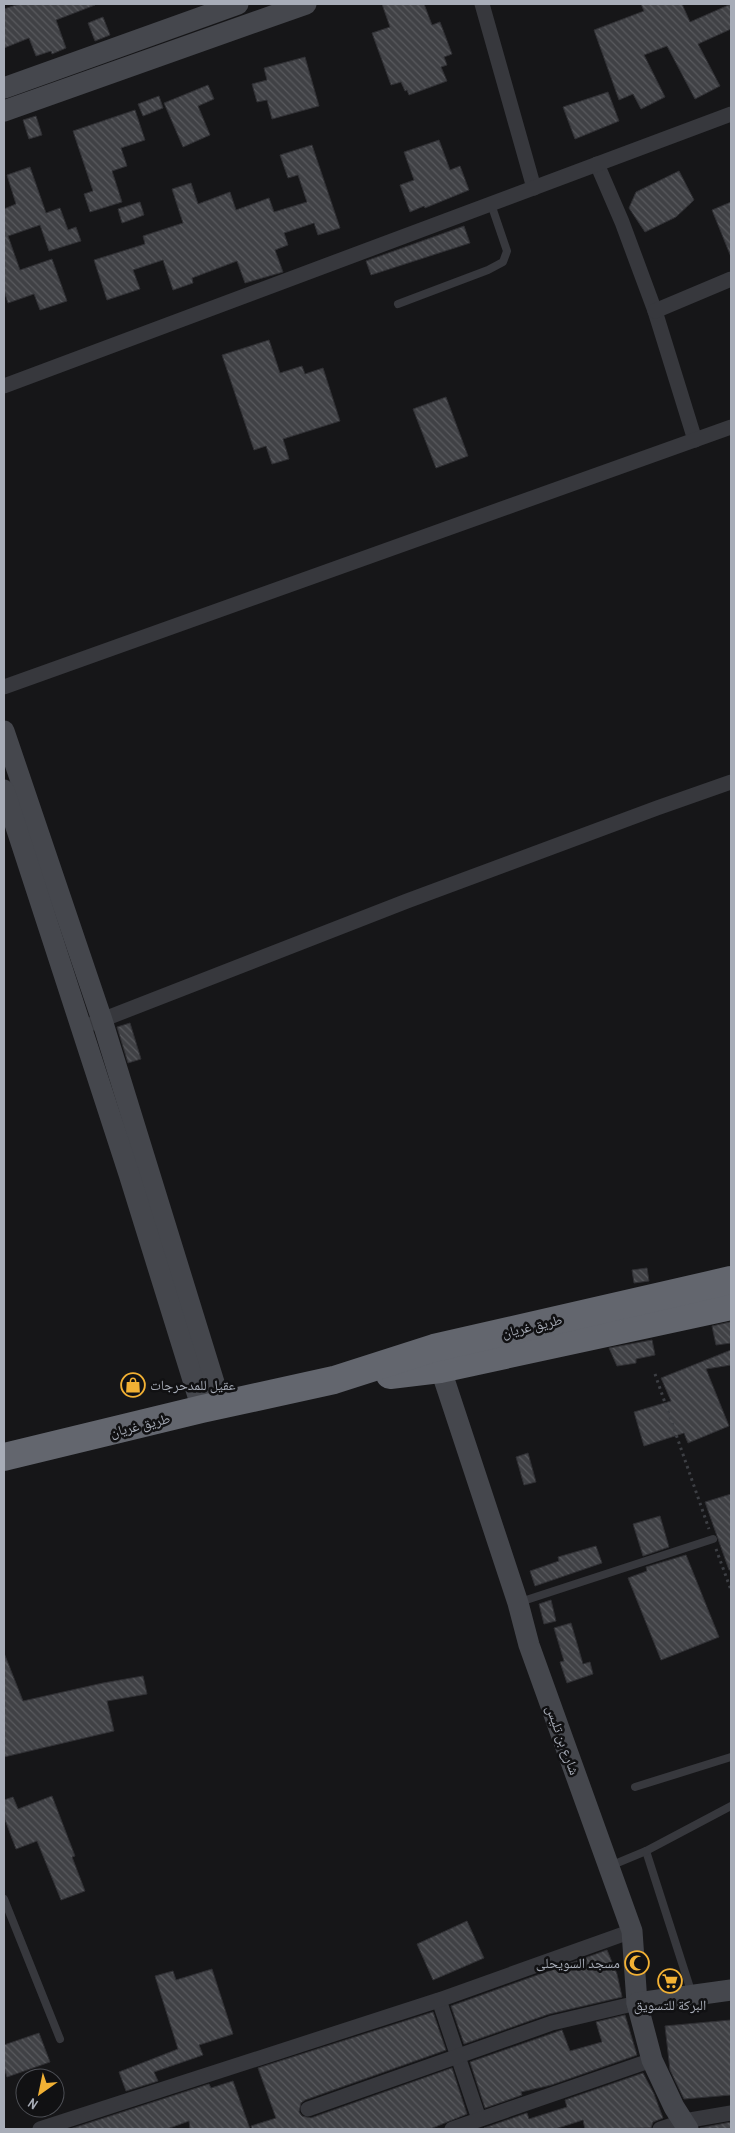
<svg xmlns="http://www.w3.org/2000/svg" width="735" height="2133" font-family="'Archivo Narrow','Noto Naskh Arabic',sans-serif">
<defs>
<pattern id="building-back-hatch" width="6" height="6" patternUnits="userSpaceOnUse" patternTransform="scale(1.25)"><rect width="6" height="6" fill="#404145"/><path d="M-1 5l2 2M0 0l6 6M5-1l2 2" fill="none" stroke="#595a5e"/></pattern>
</defs>
<rect width="100%" height="100%" fill="#161618"/>
<g fill="url(#building-back-hatch)" stroke="#303034">
<polygon points="19,4 94,4 95,5 56,20 66,48 52,54 51,51 36,56 29,38 4,48 4,9"/>
<polygon points="382,4 424,4 432,25 440,22 452,54 444,57 447,65 441,67 447,81 409,95 407,90 405,91 401,82 391,85 372,33 390,27"/>
<polygon points="641,4 682,4 690,22 731,4 731,29 698,44 720,86 695,99 667,46 644,55 665,97 641,109 633,94 619,100 594,30 644,11"/>
<polygon points="103,17 110,35 95,41 88,23"/>
<polygon points="305,57 319,106 272,119 267,100 257,102 252,84 267,80 264,68"/>
<polygon points="208,85 214,99 198,106 210,135 183,147 164,103"/>
<polygon points="608,92 619,121 575,139 563,107"/>
<polygon points="159,96 163,108 143,116 138,104"/>
<polygon points="135,110 145,140 121,148 127,166 112,171 122,202 90,212 84,194 93,191 73,131"/>
<polygon points="36,116 42,135 29,139 23,120"/>
<polygon points="439,140 450,170 460,166 469,190 425,208 424,206 410,212 400,185 414,180 404,152"/>
<polygon points="312,145 340,228 318,235 314,223 284,233 288,245 275,250 283,272 245,283 237,261 192,278 193,283 173,290 163,260 133,270 140,289 107,300 94,260 145,244 143,236 183,223 172,189 191,183 198,204 230,192 236,210 269,198 274,212 307,202 298,175 288,178 280,155"/>
<polygon points="30,167 46,213 60,208 68,230 76,227 81,241 49,251 40,225 8,236 20,270 52,259 67,301 40,310 34,294 8,303 4,291 4,209 16,204 7,175"/>
<polygon points="679,171 694,200 676,217 645,232 629,208 636,192"/>
<polygon points="140,202 144,215 122,223 118,209"/>
<polygon points="731,202 731,257 712,210"/>
<polygon points="464,226 470,243 371,275 366,261"/>
<polygon points="269,340 280,373 302,366 305,374 323,368 340,421 283,439 289,459 272,464 266,446 254,450 222,355"/>
<polygon points="446,397 468,456 436,468 413,409"/>
<polygon points="130,1023 141,1059 128,1063 117,1027"/>
<polygon points="647,1268 649,1281 634,1283 632,1270"/>
<polygon points="730,1322 731,1322 731,1343 716,1345 712,1326"/>
<polygon points="652,1340 655,1355 636,1359 636,1363 617,1366 609,1348"/>
<polygon points="731,1350 731,1365 706,1369 729,1426 688,1443 684,1433 644,1446 634,1412 671,1401 661,1378"/>
<polygon points="528,1453 536,1482 524,1485 516,1457"/>
<polygon points="731,1494 731,1570 729,1570 705,1502"/>
<polygon points="660,1516 669,1547 643,1556 633,1524"/>
<polygon points="596,1546 602,1563 535,1586 530,1571 559,1561 558,1557"/>
<polygon points="686,1555 719,1637 661,1660 628,1578 647,1571 646,1567"/>
<polygon points="551,1600 556,1621 544,1624 539,1604"/>
<polygon points="571,1623 583,1664 590,1662 593,1674 567,1683 560,1662 564,1661 554,1628"/>
<polygon points="4,1653 23,1701 103,1683 143,1676 147,1694 107,1701 114,1731 4,1757"/>
<polygon points="52,1796 75,1856 72,1857 85,1891 61,1900 37,1841 16,1849 4,1817 4,1800 13,1797 18,1809"/>
<polygon points="467,1921 484,1958 433,1980 417,1944"/>
<polygon points="607,1950 617,1974 622,1997 549,2014 464,2044 451,2006"/>
<polygon points="212,1969 233,2034 199,2045 203,2055 154,2072 158,2081 126,2091 119,2072 178,2049 155,1976 173,1971 176,1980"/>
<polygon points="433,2012 446,2050 305,2100 301,2103 299,2112 302,2116 311,2118 452,2068 467,2114 430,2129 252,2129 251,2126 276,2118 258,2068"/>
<polygon points="625,2015 637,2055 551,2085 521,2092 522,2095 485,2108 470,2062 562,2030 570,2051 602,2042 596,2022"/>
<polygon points="731,2020 731,2095 684,2099 670,2070 665,2026"/>
<polygon points="39,2033 50,2062 7,2077 4,2067 4,2045"/>
<polygon points="643,2073 654,2094 663,2118 653,2122 651,2128 585,2129 583,2120 555,2129 484,2128 527,2113 529,2119 567,2107 565,2100"/>
<polygon points="233,2081 250,2129 190,2129 189,2121 167,2129 70,2129 209,2084 211,2088"/>
<polygon points="731,2122 731,2129 700,2129 700,2128"/>
</g>
<g fill="none" stroke-linecap="round" stroke-linejoin="round">
<g stroke="#3d3f44" stroke-width="3" stroke-dasharray="2.5 4" stroke-linecap="butt">
<polyline points="655,1374 709,1529"/>
<polyline points="716,1549 731,1590"/>
</g>
<g stroke="#37383d" stroke-width="8">
<polyline points="398,304 488,270 503,262 507,251 491,204"/>
<polyline points="520,1602 713,1539"/>
<polyline points="635,1787 731,1757"/>
<polyline points="646,1851 692,1994"/>
<polyline points="610,1866 646,1851 731,1806"/>
<polyline points="4,1899 60,2039"/>
</g>
<g stroke="#37383d" stroke-width="15">
<polyline points="482,4 534,188"/>
<polyline points="597,164 622,222 655,311 695,440"/>
<polyline points="655,311 731,279"/>
<polyline points="4,386 731,114"/>
<polyline points="4,687 731,427"/>
<polyline points="94,1023 407,901 657,808 731,782"/>
<polyline points="439,2000 479,2119"/>
<polyline points="308,2109 552,2023 637,2003"/>
<polyline points="40,2129 439,2000 632,1931"/>
<polyline points="452,2129 652,2060"/>
<polyline points="660,2129 684,2121 731,2113"/>
</g>
<g stroke="#45474d" stroke-width="21">
<polyline points="4,88 238,4"/>
<polyline points="4,111 306,4"/>
<polyline points="4,731 102,1020 221,1405"/>
<polyline points="4,790 129,1174 202,1409"/>
<polyline points="436,1355 518,1603 529,1645 632,1931 637,2003 652,2060 674,2107 688,2129"/>
<polyline points="637,2003 731,1990"/>
</g>
<g stroke="#63666e" stroke-width="28">
<polyline points="390,1375 440,1369 731,1306"/>
<polyline points="4,1457 202,1409 334,1380 434,1348 731,1280"/>
</g>
</g>
<defs>
<g id="shop-ring" transform="scale(1.25)"><circle r="9.5" fill="#111113" stroke="#f2b134" stroke-width="1.5"/><path d="M-5-2.5h2.3a2.7 3.5 0 0 1 5.4 0H5L5.5 6h-11ZM-1.5-2.5h3a1.5 2.3 0 0 0-3 0Z" fill="#f2b134"/></g>
<g id="mosque-ring" transform="scale(1.25)"><circle r="9.5" fill="#111113" stroke="#f2b134" stroke-width="1.5"/><path d="M3.5-4.9A6 6 0 1 0 3.5 4.9A5 5 0 1 1 3.5-4.9Z" fill="#f2b134"/></g>
<g id="supermarket-ring" transform="scale(1.25)"><circle r="9.5" fill="#111113" stroke="#f2b134" stroke-width="1.5"/><path d="M-6-5.5h2.5l.6 2H6L4.5 2H-2.5L-4.4-4H-6ZM-1.5 3.2a1.3 1.3 0 1 0 .1 0ZM3 3.2a1.3 1.3 0 1 0 .1 0Z" fill="#f2b134"/></g>
</defs>
<g fill-rule="evenodd">
<use href="#shop-ring" x="133" y="1385"/>
<use href="#mosque-ring" x="637" y="1963"/>
<use href="#supermarket-ring" x="670" y="1981"/>
</g>
<g text-anchor="middle" dominant-baseline="central" stroke-width="5" stroke-linejoin="round" paint-order="stroke">
<g font-size="14" fill="#a8adb8" stroke="#111113">
<text transform="translate(532 1326) rotate(-13)">طريق غريان</text>
<text transform="translate(140 1425) rotate(-14)">طريق غريان</text>
<text transform="translate(563 1740) rotate(70)">شارع بن تليس</text>
</g>
<g font-size="14" fill="#a8adb8" stroke="#111113" text-anchor="start">
<text x="150" y="1385">عقيل للمدحرجات</text>
<text x="620" y="1963" text-anchor="end">مسجد السويحلى</text>
<text x="670" y="2005" text-anchor="middle">البركة للتسويق</text>
</g>
</g>
<rect width="735" height="2133" fill="none" stroke="#a8adb8" stroke-width="10"/>
<g transform="translate(40 2093) rotate(213)"><circle r="24" fill="#111113" stroke="#4d4f55"/>
<path d="M0-4L9 19L0 12L-9 19Z" fill="#f2b134"/>
<text y="-8" font-size="14" font-weight="bold" text-anchor="middle" fill="#a8adb8">N</text>
</g>
</svg>
